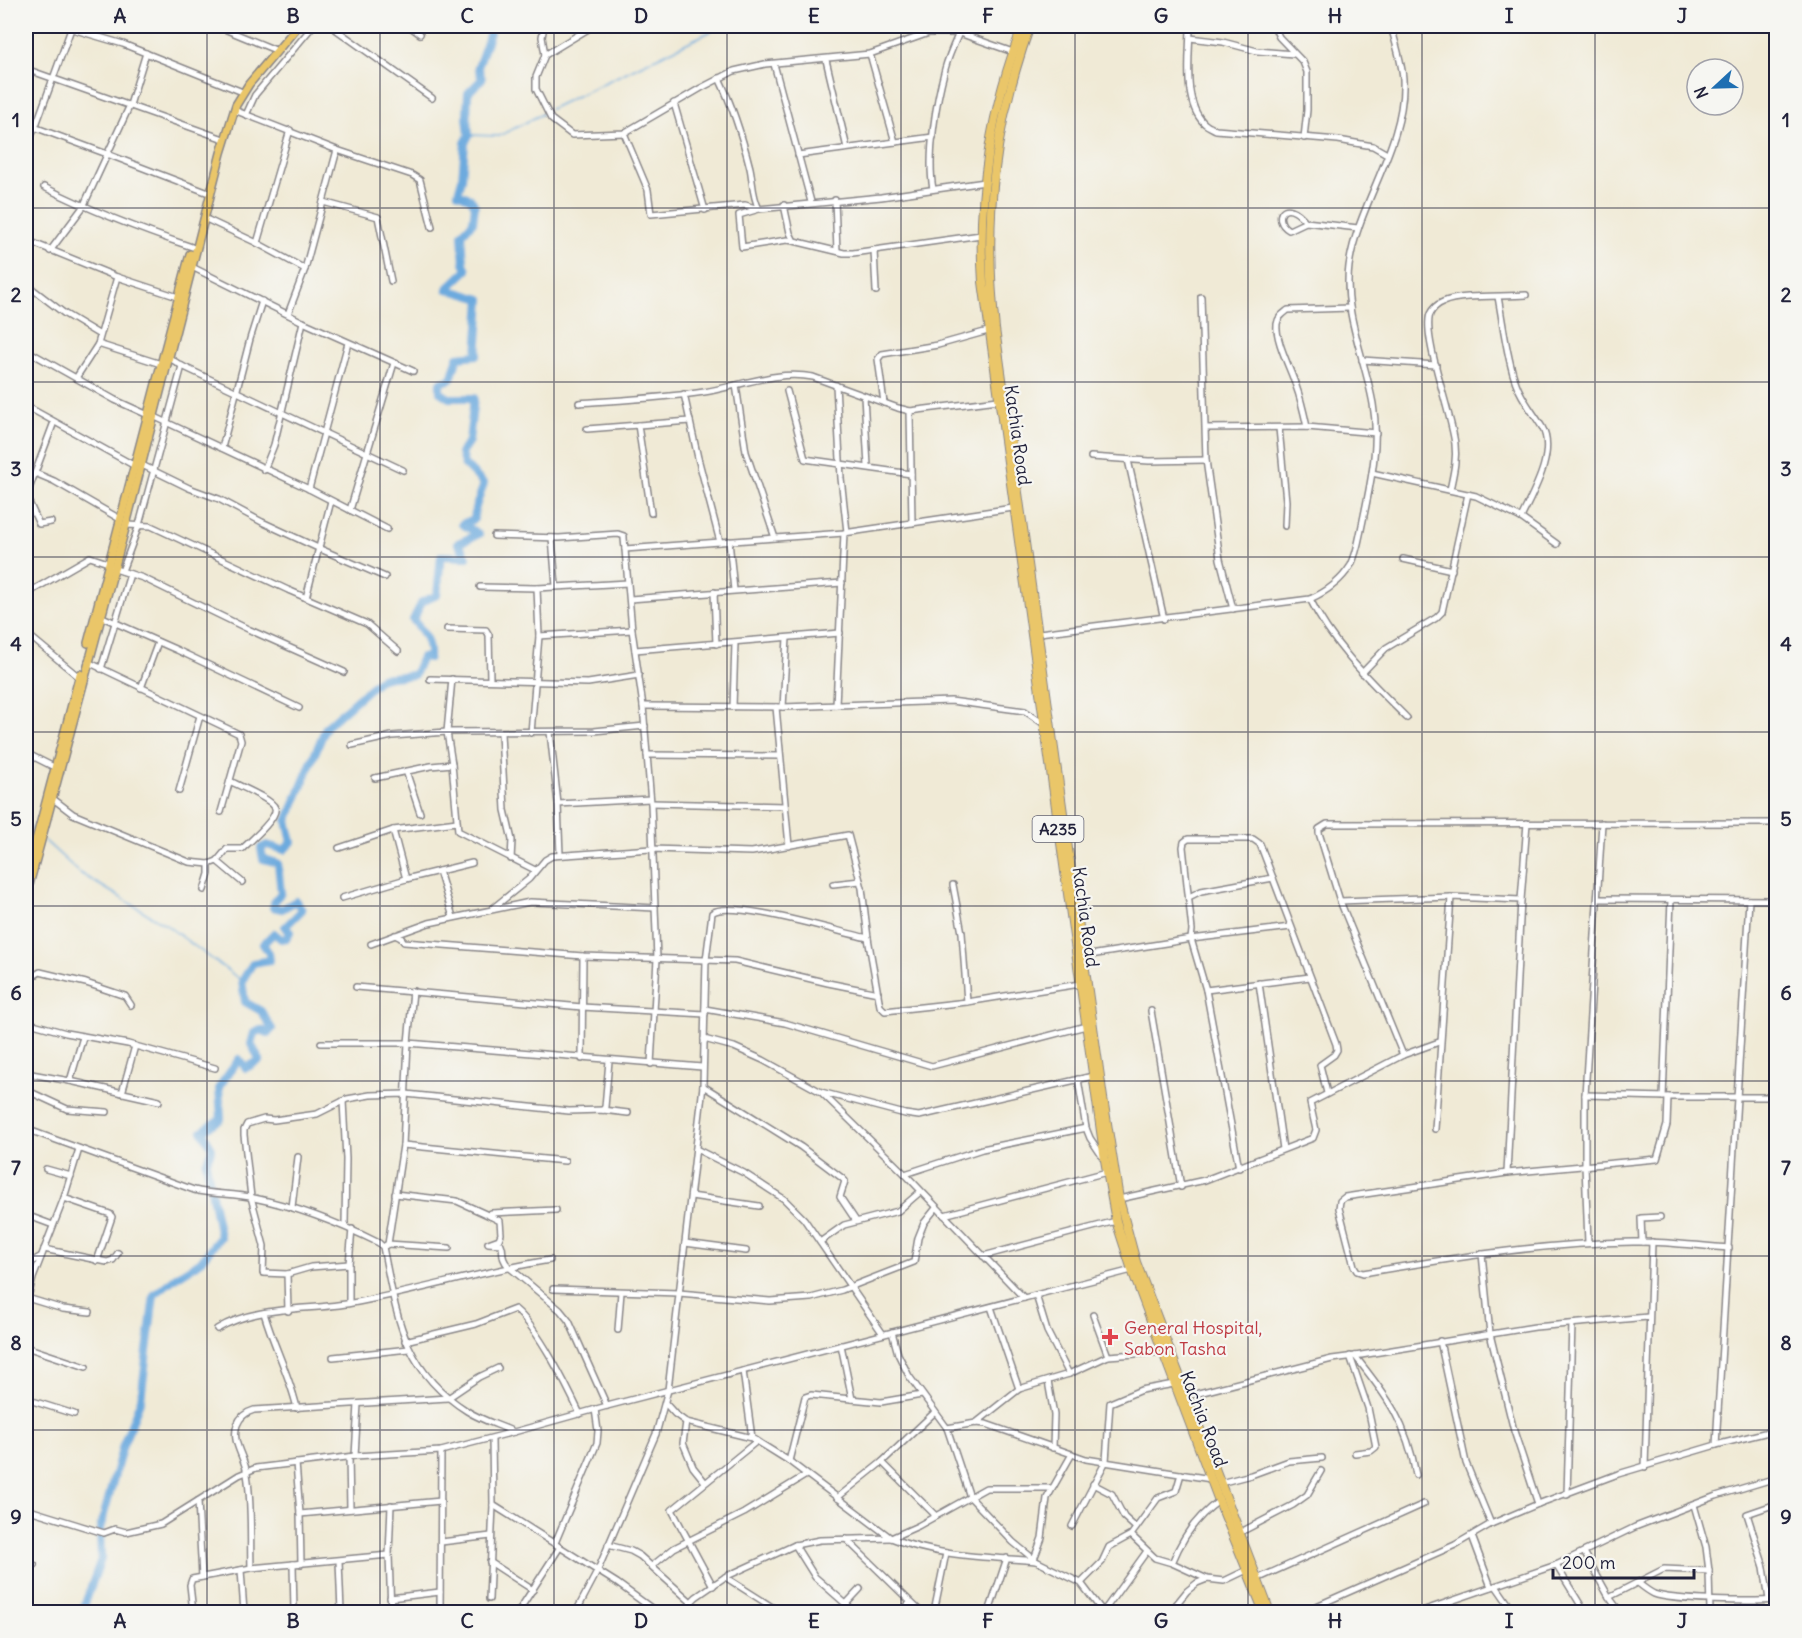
<svg xmlns="http://www.w3.org/2000/svg" width="1802" height="1638" font-family="Delius,sans-serif">
<rect width="100%" height="100%" fill="#f6f6f2"/>
<filter id="ink" filterUnits="userSpaceOnUse"><feTurbulence type="fractalNoise" baseFrequency=".0167" numOctaves="2"/><feDisplacementMap in="SourceGraphic" scale="12" xChannelSelector="R" yChannelSelector="G"/><feConvolveMatrix kernelMatrix="1 2 1 2 8 2 1 2 1" color-interpolation-filters="sRGB"/></filter>
<filter id="wash" filterUnits="userSpaceOnUse"><feTurbulence type="fractalNoise" baseFrequency=".008" numOctaves="4" result="noise"/><feDisplacementMap in="SourceGraphic" scale="24" xChannelSelector="R" yChannelSelector="G"/><feGaussianBlur stdDeviation="1.35" result="paint"/><feColorMatrix in="noise" values="0 0 0 0 0 0 0 0 0 0 0 0 0 0 0 0 0 1.4 0 .05"/><feComposite in="paint" operator="in"/></filter>
<g filter="url(#wash)">
<rect width="100%" height="100%" fill="#f0ead6"/>
<g fill="none" stroke-linecap="round" stroke-linejoin="round">
<g stroke="#6daade" stroke-width="1.5">
<polyline points="550,109 722,26"/>
<polyline points="469,135 499,136 546,112"/>
<polyline points="26,824 36,833"/>
<polyline points="44,840 80,873 166,925 242,981"/>
</g>
<path stroke="#6daade" stroke-width="8" d="M82,1612L101,1559L100,1529L123,1445L141,1399L154,1295L176,1277L200,1262L220,1237L206,1163L212,1148L202,1131L221,1119L219,1087L239,1059L246,1068L260,1060L251,1044L254,1033L261,1030L268,1033L272,1029L261,1011L245,1002L242,981L253,963L270,960L269,953L263,944L274,933L281,939L287,938L290,932L285,927L302,910L296,901L282,909L273,907L275,900L281,893L278,863L263,859L261,848L267,845L284,850L292,842L287,821L326,727L381,678L414,675L422,657L429,658C430,642 424,632 413,620L422,602L437,595L441,556L467,557L458,543L479,534L462,524L474,519C474,507 480,496 484,484L464,464L461,453L469,441L474,398H449L440,392V383L451,379L458,357L477,355L481,299L447,289L467,270L464,263L462,234L473,222L475,206L471,199L458,193L462,179L465,143L469,135L467,116L468,93L482,79L478,67L490,33L485,26"/>
</g>
</g>
<g filter="url(#ink)">
<g fill="none" stroke-linecap="round" stroke-linejoin="round">
<g stroke="#898688" stroke-width="8">
<g id="minor">
<polyline points="62,26 123,44 240,91"/>
<polyline points="217,26 273,49"/>
<polyline points="331,26 432,98"/>
<polyline points="409,26 420,34"/>
<polyline points="544,26 542,37 545,55 536,77 536,89 551,119 572,135 624,133 701,88 734,71 765,64 870,54 929,33 959,33 1013,52"/>
<path d="M1190,26C1190,53 1182,102 1204,123C1207,126 1212,128 1216,130L1338,140L1373,146L1387,154"/>
<polyline points="1274,26 1279,37 1303,62 1307,72 1307,110 1304,138"/>
<polyline points="1190,38 1223,42 1257,51 1294,54"/>
<polyline points="870,54 895,142"/>
<polyline points="545,55 593,26"/>
<polyline points="826,60 847,148"/>
<polyline points="774,64 811,202"/>
<polyline points="26,69 221,138"/>
<path d="M719,78C733,107 742,136 750,168C753,182 752,196 759,209L739,215L742,247L787,240L794,241"/>
<polyline points="674,103 705,210"/>
<polyline points="234,110 337,150 412,175 420,180 432,227"/>
<polyline points="246,115 255,95 313,26"/>
<polyline points="26,124 107,154 206,192"/>
<polyline points="624,133 648,190 651,214 745,205 759,209 881,197 985,182"/>
<polyline points="26,146 35,128 71,29 77,26"/>
<polyline points="798,155 933,137"/>
<path d="M44,187C92,211 141,230 192,247"/>
<path d="M933,189C927,157 936,101 945,69C949,54 956,40 962,26"/>
<polyline points="835,200 837,251"/>
<polyline points="323,202 378,217 391,281"/>
<polyline points="784,205 790,233 794,241 844,253 853,253 981,235"/>
<polyline points="204,218 257,243 305,269"/>
<path d="M1306,222C1284,194 1271,220 1289,230L1306,222L1358,228"/>
<polyline points="26,240 117,277 178,297"/>
<polyline points="257,243 290,130"/>
<polyline points="874,250 876,291"/>
<polyline points="50,251 83,207 130,105 146,53"/>
<polyline points="192,267 303,322 413,371"/>
<polyline points="26,284 65,314 100,335"/>
<polyline points="1201,297 1206,460 1220,559 1233,609"/>
<path d="M1498,297C1503,323 1507,360 1516,383C1522,400 1533,412 1542,427C1557,453 1532,494 1521,518"/>
<polyline points="288,314 305,269 337,150"/>
<polyline points="98,344 161,364"/>
<polyline points="26,350 115,400 148,415"/>
<polyline points="168,357 182,366 403,470"/>
<polyline points="1362,360 1436,365"/>
<polyline points="76,378 98,344 117,277"/>
<polyline points="736,385 746,452 775,538"/>
<polyline points="836,385 841,478 847,532"/>
<polyline points="787,391 805,459 911,474"/>
<polyline points="684,394 698,458 720,542"/>
<polyline points="864,396 868,466"/>
<path d="M579,403C621,400 663,398 704,392C740,386 776,370 813,377L898,408L910,411L998,400"/>
<polyline points="884,403 878,359 882,354 938,345 988,331"/>
<polyline points="26,406 135,466"/>
<polyline points="910,411 912,523"/>
<polyline points="153,416 309,489 387,529"/>
<polyline points="638,425 651,513"/>
<path d="M1307,427C1304,413 1301,399 1296,386C1291,370 1275,340 1277,324C1278,317 1283,314 1288,310L1350,308"/>
<polyline points="1206,428 1307,427 1376,433"/>
<polyline points="1279,428 1286,501 1285,526"/>
<polyline points="587,429 690,421"/>
<polyline points="222,448 250,339 262,301"/>
<polyline points="1091,457 1149,461 1206,460"/>
<polyline points="1128,460 1164,619"/>
<polyline points="140,464 189,488 219,499 262,522 318,548 385,577"/>
<polyline points="264,470 274,445 303,322"/>
<polyline points="35,473 54,481 120,519"/>
<polyline points="1372,473 1476,496 1521,518 1557,544"/>
<polyline points="309,489 348,343"/>
<path d="M1450,490C1453,475 1457,460 1455,444C1452,415 1422,337 1430,314C1433,308 1438,304 1443,302C1461,294 1504,297 1526,295"/>
<polyline points="26,496 39,524 51,522"/>
<polyline points="26,497 54,422"/>
<polyline points="350,510 394,363"/>
<polyline points="126,525 151,526 288,590 367,624 398,651"/>
<polyline points="494,536 559,538 618,534 624,536 624,538 632,630 643,706 651,803 657,959 651,1064"/>
<polyline points="552,538 556,586"/>
<polyline points="729,541 734,590"/>
<polyline points="625,549 844,533 1013,508"/>
<polyline points="1403,559 1452,570"/>
<polyline points="112,568 143,578 250,630 344,672"/>
<polyline points="122,571 139,525 182,366"/>
<polyline points="480,587 537,588 628,583"/>
<polyline points="714,592 716,644"/>
<polyline points="26,594 90,557 108,563"/>
<polyline points="306,598 331,501"/>
<polyline points="630,599 842,583"/>
<path d="M1310,599C1333,646 1370,681 1407,718"/>
<polyline points="100,616 177,650 299,708"/>
<polyline points="447,629 486,630 489,635 490,679"/>
<polyline points="26,633 79,677"/>
<path d="M1039,633L1310,599C1326,592 1341,581 1351,565C1357,553 1359,539 1362,525C1370,486 1380,445 1373,404C1365,358 1343,313 1349,266C1358,202 1406,145 1403,79C1402,62 1395,42 1391,26"/>
<polyline points="539,636 632,630"/>
<polyline points="635,650 840,633"/>
<polyline points="88,662 239,734 241,741 221,812"/>
<polyline points="101,669 130,574"/>
<polyline points="1362,673 1386,648 1436,618 1442,612 1468,494"/>
<polyline points="430,679 588,683 639,675"/>
<polyline points="452,679 447,732 452,764 458,831 535,870"/>
<polyline points="141,688 158,642"/>
<polyline points="836,705 844,533"/>
<polyline points="643,706 783,707 951,701 1025,711 1044,724"/>
<polyline points="733,707 735,643"/>
<polyline points="776,707 789,846"/>
<polyline points="783,707 787,638"/>
<polyline points="550,732 558,804 560,855"/>
<polyline points="501,733 505,810 512,840 511,859"/>
<polyline points="531,733 539,636 537,588"/>
<polyline points="352,745 392,736 447,732 594,731 645,726"/>
<polyline points="26,753 54,767"/>
<polyline points="647,755 780,756"/>
<polyline points="406,771 420,813"/>
<polyline points="375,778 431,766 452,764"/>
<polyline points="179,791 200,716"/>
<polyline points="52,798 73,814 189,862 209,864 217,861 242,882"/>
<polyline points="651,803 785,806"/>
<polyline points="558,804 650,799"/>
<polyline points="1527,823 1521,900 1507,1173 1657,1159 1667,1125 1668,1097"/>
<polyline points="393,830 406,879"/>
<polyline points="339,848 393,830 457,822"/>
<path d="M217,861L227,849H242C249,842 278,818 275,808C272,799 239,786 230,781"/>
<polyline points="439,871 453,917"/>
<polyline points="833,884 860,881"/>
<polyline points="953,885 962,933 967,1002"/>
<polyline points="204,890 209,874 209,864"/>
<polyline points="1189,897 1201,891 1273,878"/>
<polyline points="342,898 406,879 472,863"/>
<polyline points="1598,899 1776,900"/>
<polyline points="1340,901 1451,897 1521,900"/>
<polyline points="493,908 529,879 545,860 552,856 651,849 752,852 848,835 862,888 868,938 880,1006 885,1011 967,1002 1080,984"/>
<polyline points="395,935 401,938 404,942 583,956 735,961 828,983 878,993"/>
<polyline points="371,944 429,923 530,902 655,908"/>
<polyline points="1084,956 1191,939 1291,927"/>
<polyline points="1259,983 1283,1149"/>
<polyline points="356,987 582,1007 705,1014"/>
<polyline points="26,990 32,977 40,972 86,983 125,996 131,1005"/>
<polyline points="1206,990 1310,977"/>
<polyline points="705,1009 785,1023 932,1066 1086,1026"/>
<polyline points="1151,1011 1181,1187"/>
<polyline points="26,1022 66,1033 128,1044 215,1068"/>
<polyline points="704,1039 734,1047 763,1060 821,1092 905,1114 919,1116 1093,1076"/>
<polyline points="321,1043 408,1043 702,1067"/>
<polyline points="1403,1055 1439,1042"/>
<polyline points="582,1059 583,956"/>
<polyline points="26,1073 70,1081 159,1101"/>
<polyline points="1078,1079 1086,1128 1090,1138 1104,1159"/>
<polyline points="70,1081 83,1037"/>
<polyline points="703,1086 801,1147 842,1178 845,1181 840,1197 856,1221"/>
<polyline points="26,1090 67,1109 107,1112"/>
<polyline points="122,1093 135,1046"/>
<polyline points="823,1094 905,1174 1024,1298"/>
<polyline points="1585,1095 1668,1097 1776,1097"/>
<polyline points="1663,1097 1671,900"/>
<polyline points="343,1101 346,1159 345,1225"/>
<polyline points="603,1110 605,1107 609,1061"/>
<path d="M26,1129L194,1190C214,1195 234,1193 254,1198C298,1207 339,1223 379,1243L383,1247C397,1316 402,1370 467,1411C481,1420 499,1425 514,1432L607,1406L1132,1270"/>
<polyline points="1435,1129 1451,897"/>
<polyline points="403,1145 565,1161"/>
<polyline points="696,1149 744,1173 784,1199 804,1219 883,1334"/>
<polyline points="1239,1168 1206,990 1191,939 1192,930 1183,847 1184,842 1188,839 1253,839 1260,844 1336,1044 1337,1050 1334,1055 1320,1065 1327,1093"/>
<polyline points="46,1169 71,1176"/>
<path d="M1507,1173L1345,1197L1340,1201L1339,1208L1354,1266L1357,1271L1363,1273C1452,1258 1542,1243 1633,1242C1665,1241 1697,1246 1729,1248"/>
<polyline points="905,1174 982,1149 1086,1128"/>
<polyline points="395,1194 457,1201 490,1216 491,1213 556,1210"/>
<polyline points="691,1196 759,1206"/>
<polyline points="64,1198 110,1214 112,1217 97,1261"/>
<polyline points="1119,1199 1205,1180 1313,1138 1316,1130 1310,1103 1403,1055 1340,901 1319,833 1319,829 1327,824 1776,823"/>
<polyline points="292,1207 298,1157"/>
<polyline points="26,1215 53,1225"/>
<polyline points="944,1215 1107,1172"/>
<path d="M490,1216L500,1221L501,1234L499,1239L488,1243L501,1244C505,1252 499,1256 509,1267L560,1310L569,1321L607,1406"/>
<polyline points="820,1242 844,1225 898,1211 920,1192"/>
<polyline points="1642,1242 1641,1218 1660,1217"/>
<polyline points="685,1243 746,1251"/>
<polyline points="1588,1243 1585,1165 1585,1095 1602,823"/>
<polyline points="388,1244 449,1248"/>
<polyline points="383,1247 388,1244 403,1145 408,1043 413,991"/>
<polyline points="44,1249 107,1262 113,1260 118,1253"/>
<polyline points="1482,1254 1490,1334 1514,1431 1538,1504"/>
<polyline points="983,1256 1116,1221"/>
<polyline points="349,1264 311,1267 287,1274 263,1273 264,1246 251,1197 244,1135 244,1130 247,1124 264,1119 274,1120 317,1114 347,1099 370,1095 406,1094 569,1111 603,1110 628,1113"/>
<polyline points="26,1265 40,1257"/>
<polyline points="287,1274 288,1311"/>
<polyline points="553,1289 679,1293 770,1301 811,1298 842,1290 914,1262 918,1238 924,1223 936,1208"/>
<polyline points="1036,1295 1047,1331 1069,1374"/>
<polyline points="27,1298 63,1309 90,1312"/>
<polyline points="349,1303 349,1264 352,1229"/>
<polyline points="26,1305 33,1278 64,1198 79,1149"/>
<polyline points="991,1307 1019,1389"/>
<path d="M264,1313C274,1347 289,1374 297,1408"/>
<polyline points="1093,1315 1108,1356"/>
<path d="M217,1329C256,1305 308,1311 352,1303C418,1291 483,1271 550,1260"/>
<polyline points="618,1330 621,1292"/>
<polyline points="892,1332 898,1354 909,1376 947,1428 970,1497 1013,1542 1036,1561 1081,1583 1103,1612"/>
<path d="M405,1341L476,1324L515,1309C538,1328 567,1386 580,1414"/>
<polyline points="1440,1341 1466,1463 1491,1524"/>
<polyline points="841,1345 852,1399"/>
<polyline points="26,1347 86,1367"/>
<polyline points="1350,1356 1368,1408 1376,1447 1371,1451 1355,1453"/>
<path d="M1355,1356C1387,1396 1407,1423 1416,1475"/>
<polyline points="333,1357 409,1349"/>
<polyline points="743,1371 752,1438"/>
<polyline points="1048,1381 1054,1415 1053,1448"/>
<polyline points="1187,1396 1332,1359 1355,1356 1535,1327 1648,1317"/>
<polyline points="26,1399 74,1414"/>
<path d="M665,1403L675,1414L686,1422L752,1438L789,1461L891,1538C937,1557 988,1557 1036,1561"/>
<polyline points="686,1422 683,1443 693,1467 705,1482"/>
<polyline points="976,1423 1019,1389 1069,1374 1108,1356 1163,1352"/>
<polyline points="947,1428 976,1423 986,1424 1086,1459 1211,1479"/>
<polyline points="1716,1445 1749,900"/>
<polyline points="355,1456 358,1404"/>
<polyline points="349,1457 350,1509"/>
<polyline points="789,1461 805,1397 811,1395 881,1402 922,1395"/>
<polyline points="882,1462 936,1516"/>
<polyline points="296,1463 300,1514 301,1564"/>
<polyline points="1645,1467 1652,1242"/>
<polyline points="1220,1483 1251,1475 1289,1461 1322,1458"/>
<polyline points="1093,1484 1112,1494 1124,1517 1136,1528"/>
<polyline points="1567,1495 1572,1324"/>
<polyline points="837,1498 882,1462 935,1412"/>
<polyline points="198,1501 202,1577"/>
<polyline points="391,1505 389,1555 391,1612"/>
<polyline points="493,1505 617,1583 654,1610"/>
<polyline points="1694,1505 1706,1547 1709,1571 1710,1612"/>
<polyline points="26,1509 104,1533 115,1529 126,1532 161,1524 239,1475 256,1468 355,1456 441,1451 514,1432"/>
<polyline points="300,1514 441,1501"/>
<polyline points="1072,1526 1106,1461 1110,1403 1141,1390 1174,1384"/>
<polyline points="1239,1533 1293,1505 1307,1495 1321,1471"/>
<polyline points="1131,1535 1155,1558 1172,1563 1207,1579"/>
<polyline points="1472,1536 1491,1587"/>
<polyline points="846,1539 921,1612"/>
<polyline points="441,1542 491,1536"/>
<polyline points="555,1543 597,1443 598,1431 595,1409"/>
<polyline points="608,1545 631,1551 640,1556 691,1602"/>
<polyline points="795,1545 815,1577 855,1612"/>
<polyline points="1584,1552 1609,1597 1620,1612"/>
<polyline points="1034,1559 1042,1538 1047,1498 1072,1454"/>
<polyline points="339,1561 341,1612"/>
<polyline points="26,1562 34,1565"/>
<polyline points="490,1562 533,1590"/>
<path d="M1172,1563C1182,1538 1197,1516 1219,1501"/>
<polyline points="293,1564 294,1612"/>
<polyline points="1556,1565 1585,1612"/>
<polyline points="652,1566 674,1548 744,1513 806,1475"/>
<path d="M251,1568C250,1537 252,1504 247,1474C245,1457 231,1443 237,1425C240,1417 247,1412 254,1410L448,1398L479,1377L498,1368"/>
<polyline points="241,1570 244,1612"/>
<polyline points="725,1577 780,1612"/>
<polyline points="1257,1579 1424,1504"/>
<polyline points="1081,1583 1102,1562 1109,1547 1131,1535 1158,1498 1176,1491 1181,1474"/>
<path d="M1638,1583C1643,1587 1648,1591 1654,1594C1672,1601 1755,1602 1776,1600"/>
<polyline points="713,1586 672,1510 757,1441"/>
<polyline points="1496,1586 1514,1612"/>
<polyline points="1609,1597 1664,1569 1709,1571"/>
<polyline points="390,1598 440,1592"/>
<polyline points="489,1599 493,1505 492,1439"/>
<polyline points="1769,1600 1764,1567 1747,1514 1776,1504"/>
<polyline points="846,1604 860,1589"/>
<polyline points="579,1607 589,1612"/>
<polyline points="193,1612 190,1585 192,1579 251,1568 389,1555"/>
<polyline points="440,1612 441,1451"/>
<polyline points="518,1612 560,1547"/>
<path d="M576,1612L597,1572L656,1434L668,1390L703,1086L706,960L712,913C729,898 842,933 868,938"/>
<polyline points="687,1612 691,1602 696,1597 725,1577 795,1545 820,1540 891,1538 918,1526 986,1488 1052,1488"/>
<polyline points="900,1612 910,1603"/>
<polyline points="934,1612 946,1553"/>
<polyline points="989,1612 1007,1558"/>
<polyline points="1103,1612 1147,1551"/>
<polyline points="1170,1612 1187,1591 1197,1583 1207,1579 1224,1581 1247,1570"/>
<polyline points="1303,1612 1455,1545 1491,1524 1538,1504 1618,1474 1716,1445 1776,1430"/>
<polyline points="1419,1612 1556,1565 1635,1527 1716,1496 1776,1478"/>
</g>
</g>
<g stroke="#898688" stroke-width="10">
<g id="major">
<polyline points="88,643 190,254"/>
<polyline points="26,878 80,674"/>
<polyline points="26,896 126,525 221,153 236,105 249,84 298,26"/>
</g>
</g>
<g stroke="#898688" stroke-width="10">
<g id="highway">
<path d="M1023,26C991,106 977,196 983,282L1105,1160L1116,1221L1132,1270L1219,1501L1264,1612"/>
<path d="M1030,26C993,129 983,219 995,329L1103,1098L1119,1199L1136,1262L1270,1612"/>
</g>
</g>
<use href="#minor" stroke="#fff" stroke-width="5"/>
<use href="#major" stroke="#eac669" stroke-width="7"/>
<use href="#highway" stroke="#eac669" stroke-width="8"/>
</g>
</g>
<path fill="none" stroke="#22223b" stroke-width="1.5" stroke-opacity="0.55" d="M207,26V1612M380,26V1612M554,26V1612M727,26V1612M901,26V1612M1075,26V1612M1248,26V1612M1422,26V1612M1595,26V1612M26,208H1776M26,382H1776M26,557H1776M26,732H1776M26,906H1776M26,1081H1776M26,1256H1776M26,1430H1776"/>
<path fill="#e0444e" stroke="#f6f6f2" stroke-width="2" d="M1107 1328h6v6h6v6h-6v6h-6v-6h-6v-6h6z"/>
<g text-anchor="middle" dominant-baseline="central" stroke-width="4.5" stroke-linejoin="round" paint-order="stroke">
<rect fill="#f6f6f2" stroke="#626272" stroke-width="1.5" x="1032.5" y="816" width="51" height="26" rx="4.5"/>
<g font-size="16" font-weight="bold" fill="#22223b">
<text x="1058" y="829">A235</text>
</g>
<g font-size="18" fill="#22223b" stroke="#f6f6f2">
<text transform="translate(1018 435) rotate(82)">Kachia Road</text>
<text transform="translate(1086 917) rotate(82)">Kachia Road</text>
<text transform="translate(1204 1419) rotate(69)">Kachia Road</text>
</g>
<g font-size="18" fill="#be3a42" stroke="#f6f6f2" text-anchor="start">
<text x="1124" y="1327">General Hospital,<tspan x="1124" dy="21">Sabon Tasha</tspan></text>
</g>
</g>
<rect width="1802" height="1638" fill="none" stroke="#f6f6f2" stroke-width="66"/>
<g transform="translate(1715 87) rotate(248)"><circle r="28" fill="#f6f6f2" stroke="#a1a1a9" stroke-width="1.5"/>
<path d="M0-4.5L10 22L0 15L-10 22Z" fill="#1f6fb2"/>
<text y="-9" font-size="16" font-weight="bold" text-anchor="middle" fill="#22223b">N</text>
</g>
<path d="M1553 1569v9h141v-9" fill="none" stroke="#22223b" stroke-width="3"/>
<text x="1562" y="1569" font-size="18" fill="#22223b" stroke="#f6f6f2" stroke-width="4.5" paint-order="stroke">200 m</text>
<rect x="33" y="33" width="1736" height="1572" fill="none" stroke="#22223b" stroke-width="2"/>
<g font-size="20" text-anchor="middle" font-weight="bold" fill="#22223b">
<text x="120" y="23">A</text>
<text x="293" y="23">B</text>
<text x="467" y="23">C</text>
<text x="641" y="23">D</text>
<text x="814" y="23">E</text>
<text x="988" y="23">F</text>
<text x="1161" y="23">G</text>
<text x="1335" y="23">H</text>
<text x="1509" y="23">I</text>
<text x="1682" y="23">J</text>
<text x="16" y="127">1</text>
<text x="1786" y="127">1</text>
<text x="16" y="302">2</text>
<text x="1786" y="302">2</text>
<text x="16" y="476">3</text>
<text x="1786" y="476">3</text>
<text x="16" y="651">4</text>
<text x="1786" y="651">4</text>
<text x="16" y="826">5</text>
<text x="1786" y="826">5</text>
<text x="16" y="1000">6</text>
<text x="1786" y="1000">6</text>
<text x="16" y="1175">7</text>
<text x="1786" y="1175">7</text>
<text x="16" y="1350">8</text>
<text x="1786" y="1350">8</text>
<text x="16" y="1524">9</text>
<text x="1786" y="1524">9</text>
<text x="120" y="1628">A</text>
<text x="293" y="1628">B</text>
<text x="467" y="1628">C</text>
<text x="641" y="1628">D</text>
<text x="814" y="1628">E</text>
<text x="988" y="1628">F</text>
<text x="1161" y="1628">G</text>
<text x="1335" y="1628">H</text>
<text x="1509" y="1628">I</text>
<text x="1682" y="1628">J</text>
</g>
</svg>
